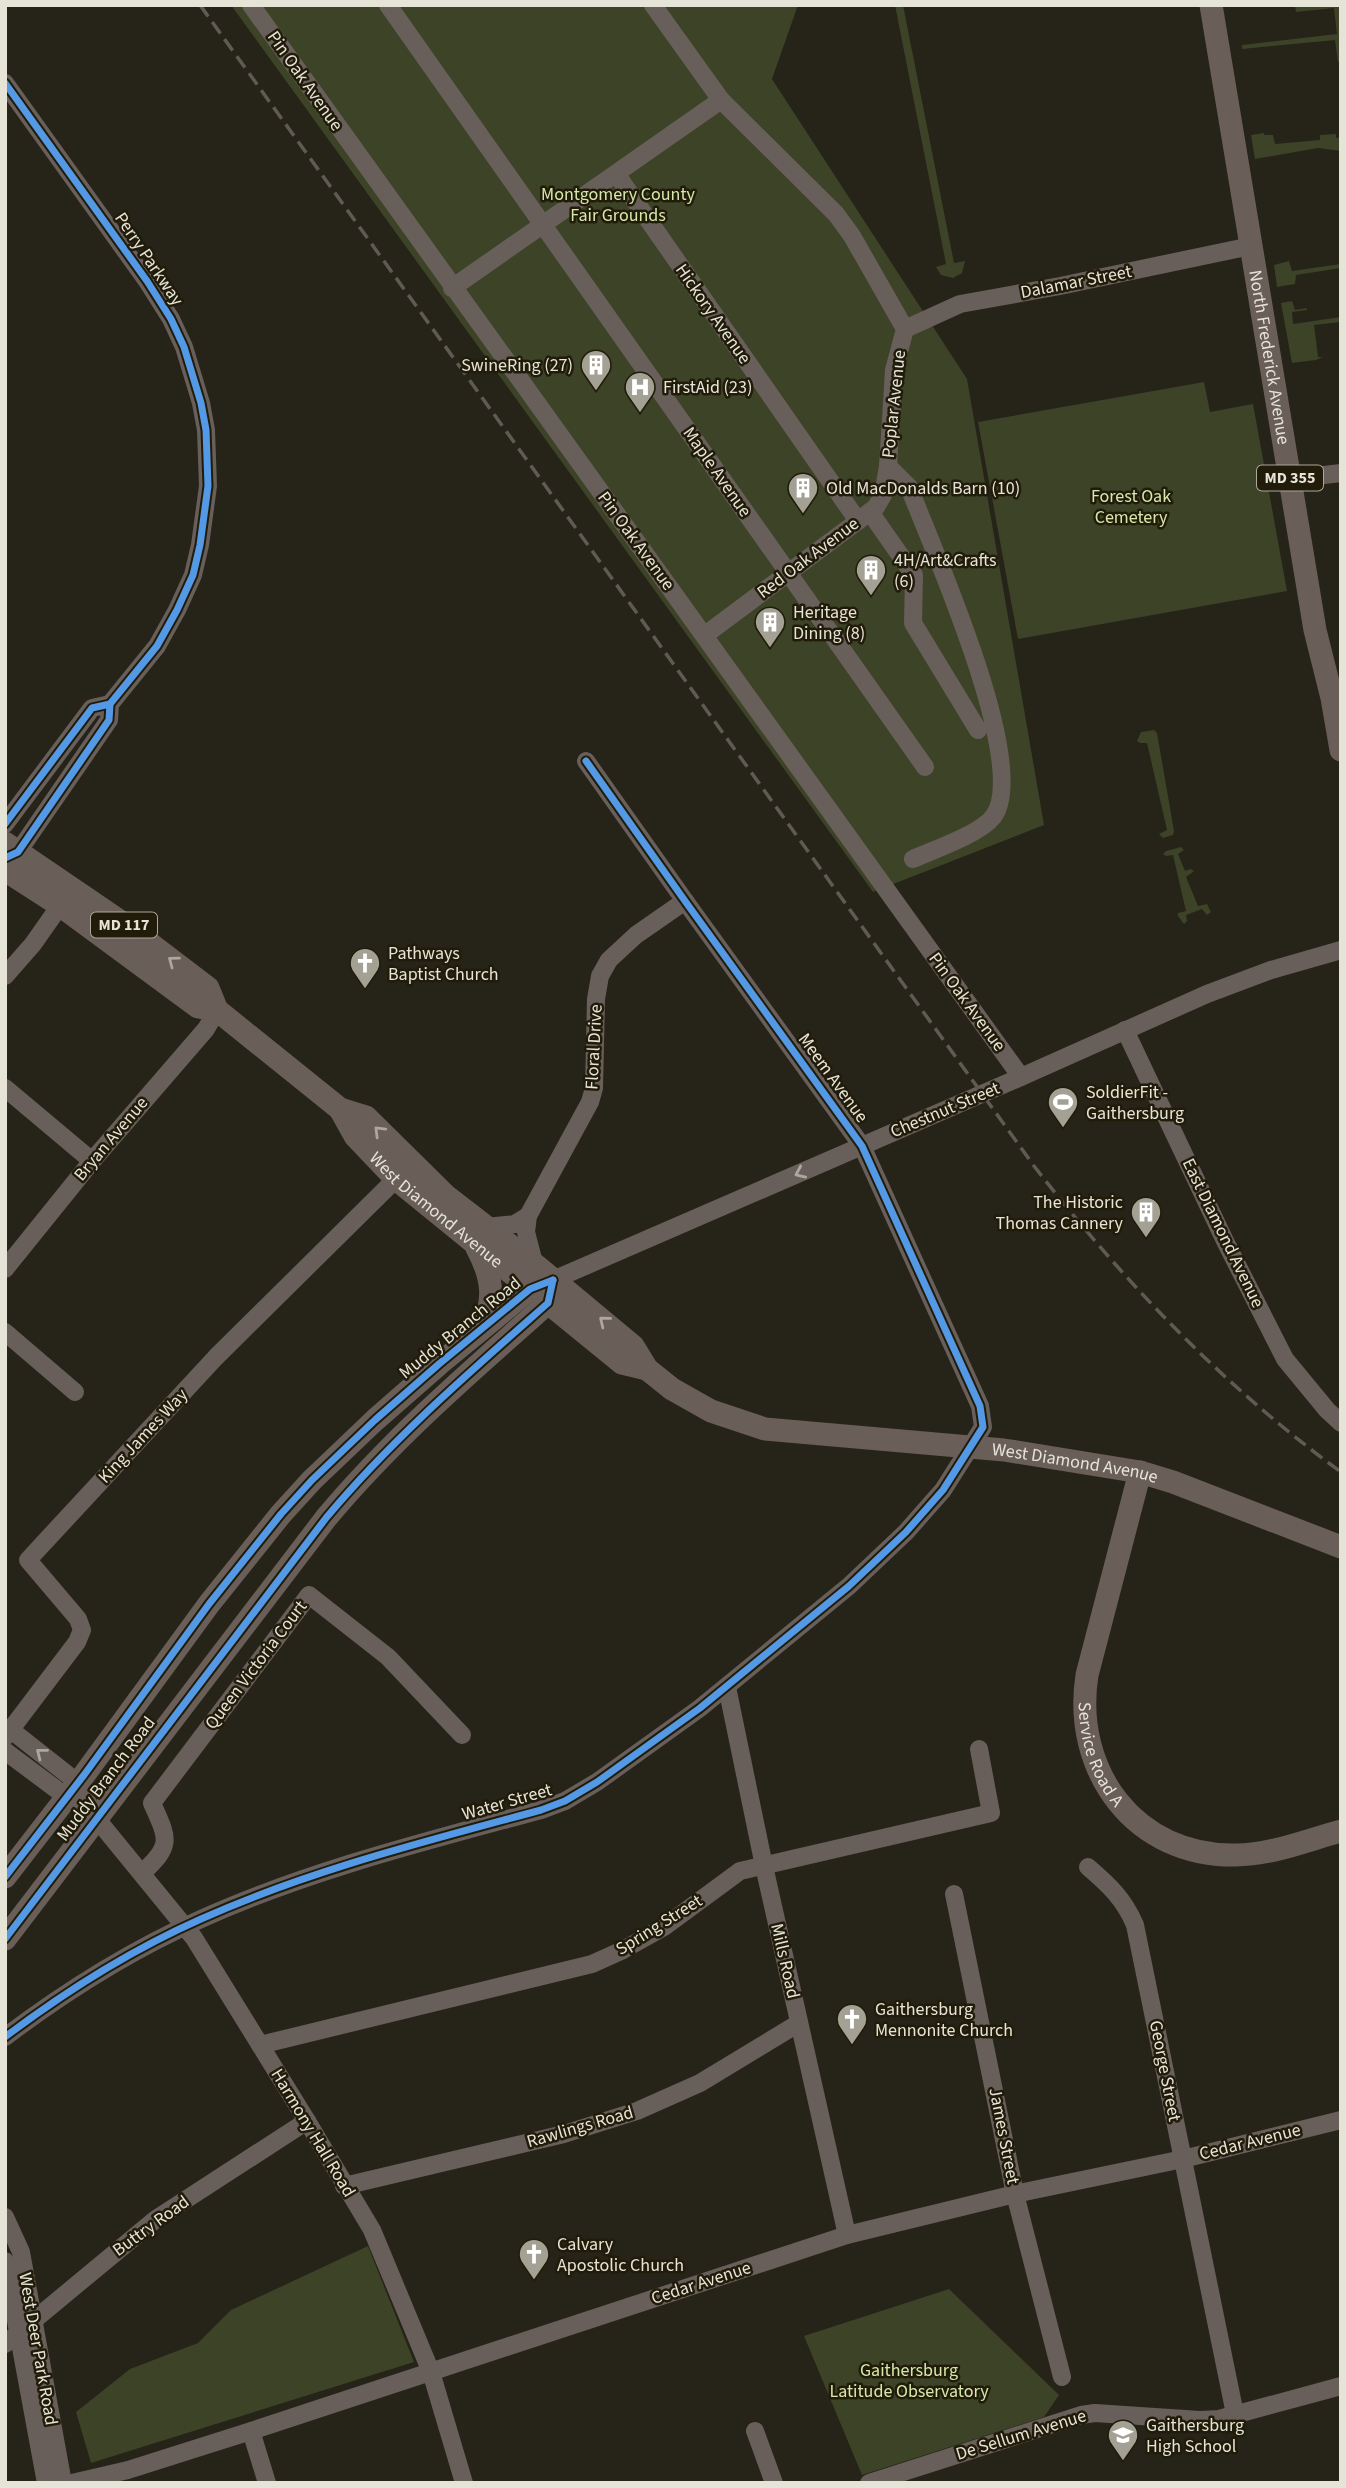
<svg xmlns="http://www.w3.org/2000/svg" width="1346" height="2488" font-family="'Source Sans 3',sans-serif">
<rect width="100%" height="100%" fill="#262319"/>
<g fill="#3c4327">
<polygon points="231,5 798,5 772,79 967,379 1044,825 873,892"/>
<polygon points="895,5 903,5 954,263 965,261 962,273 953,278 941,275 936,267 946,264"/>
<polygon points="1341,5 1341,61 1338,62 1335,40 1242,49 1242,45 1337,34 1334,8 1296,12 1295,6"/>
<polygon points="1264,133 1264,135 1273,135 1275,144 1320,140 1320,135 1336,134 1336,138 1341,137 1341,151 1318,148 1255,159 1251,135"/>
<polygon points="1289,261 1292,271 1341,264 1341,268 1296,275 1295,284 1277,287 1274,265"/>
<polygon points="1292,301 1295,310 1307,308 1307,310 1292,312 1293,324 1341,317 1341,322 1314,325 1318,357 1323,357 1316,360 1292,363 1281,303"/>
<polygon points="1204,382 1210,412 1253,404 1287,591 1018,639 978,422"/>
<polygon points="1154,730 1157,733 1174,831 1173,835 1163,838 1159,834 1167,830 1147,743 1140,743 1137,741 1141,732"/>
<polygon points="1181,847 1184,850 1178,854 1185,871 1191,869 1194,871 1186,877 1198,906 1207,904 1211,912 1207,915 1202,909 1186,915 1187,921 1184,924 1178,916 1178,913 1186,911 1173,855 1166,856 1163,854 1166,851"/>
<polygon points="368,2246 414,2362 91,2463 76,2412 130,2369 198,2343 231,2310"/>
<polygon points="949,2289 1059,2395 1044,2417 862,2475 804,2336"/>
</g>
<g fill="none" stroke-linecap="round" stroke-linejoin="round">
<g stroke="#685e5a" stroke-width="18">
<polyline points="251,5 1021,1077"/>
<polyline points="388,5 925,767"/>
<polyline points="653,5 721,100 836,214 852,236 905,329 894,370 888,466 883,495 876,507 858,521 705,635"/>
<polyline points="5,83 147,281 171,319 184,347 201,403 206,430 208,486 200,545 193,575 177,610 157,646 110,704 109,720 18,852 5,858"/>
<polyline points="617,175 858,521"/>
<polyline points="452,288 721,100"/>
<polyline points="905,329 960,304 1060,286 1251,246"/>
<path d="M888,466L909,487C931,545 1032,768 993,817C980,834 933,850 913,859"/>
<polyline points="1290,479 1341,473"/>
<polyline points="870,512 914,575 913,623 978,730"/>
<polyline points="5,824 92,708 110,704"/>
<polyline points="5,976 33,944 66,897"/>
<polyline points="1125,1030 1225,1241 1285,1359 1327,1410 1341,1423"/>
<polyline points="5,1088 92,1161"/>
<polyline points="485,1227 515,1224 528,1216"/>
<polyline points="534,1263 526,1232 528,1216 590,1102 594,1088 596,999 600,976 609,960 636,935 685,901"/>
<polyline points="5,1269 92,1161 206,1029 217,1010"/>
<polyline points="553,1280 1021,1077 1207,994 1271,970 1341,950"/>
<polyline points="5,1332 75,1392"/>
<polyline points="727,1687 764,1866 847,2235"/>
<polyline points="11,1730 77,1782 96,1818 194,1938 307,2121 372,2230 431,2372 464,2483"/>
<polyline points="5,1737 77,1642 82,1630 78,1619 28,1560 216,1357 404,1171"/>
<polyline points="5,1751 76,1804"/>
<path d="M1088,1867C1109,1885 1124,1899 1135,1925L1235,2414"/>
<path d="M142,1873C173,1845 168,1839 152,1803L309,1595L388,1657L462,1735"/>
<polyline points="954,1894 1015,2194 1062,2377"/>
<path d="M5,2037C66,1991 131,1950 201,1919C310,1870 427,1841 541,1810L565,1801L597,1782L700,1708L849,1586L906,1532L943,1490L983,1427L980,1406L862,1146L685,901L586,761"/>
<polyline points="260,2045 592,1964 623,1950 664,1927 740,1871 991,1813 979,1749"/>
<polyline points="344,2186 564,2134 637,2111 700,2083 799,2023"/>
<polyline points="5,2217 21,2252 63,2483"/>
<polyline points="5,2261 46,2483"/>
<polyline points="5,2344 156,2219 307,2121"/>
<polyline points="251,2431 267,2483"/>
<polyline points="755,2431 774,2483"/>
<polyline points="72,2483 128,2470 251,2431 847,2235 1015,2194 1183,2159 1341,2120"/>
<polyline points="869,2483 1081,2415 1095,2413 1200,2420 1219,2419 1341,2386"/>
</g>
<g stroke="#6a5e58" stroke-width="23">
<path id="s1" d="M1211,5L1315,630L1332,698L1341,750"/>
<path id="s2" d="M5,843L124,924L208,988L217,1010L340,1109L355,1136L396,1179L622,1363L647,1369"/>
<polyline points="5,870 61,906 198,1007 217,1010"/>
<path id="s3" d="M340,1109L366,1117L445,1195L538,1267L633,1346L647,1369L672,1389L711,1411L765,1429L1004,1450L1140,1472L1173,1482L1341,1547"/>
<path d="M477,1248C492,1276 497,1301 480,1330"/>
<path id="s4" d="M1140,1472L1087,1675C1072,1771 1135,1857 1236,1855C1271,1855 1307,1840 1341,1831"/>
<polyline points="5,1877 84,1775 209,1604 281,1514 312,1480 375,1420 439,1364 530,1289 544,1284"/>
<path d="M5,1939L326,1518C393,1438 471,1371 548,1303L553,1280"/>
</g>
<path stroke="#605a54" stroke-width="3.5" stroke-dasharray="14 7" stroke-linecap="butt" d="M200,5L1034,1166C1124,1282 1223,1386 1341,1472"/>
<g stroke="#211c0a" stroke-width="11">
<g id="cycleway">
<polyline points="5,83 147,281 171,319 184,347 201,403 206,430 208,486 200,545 193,575 177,610 157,646 110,704 109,720 18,852 5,858"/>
<polyline points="5,824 92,708 110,704"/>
<polyline points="5,1877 84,1775 209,1604 281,1514 312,1480 375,1420 439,1364 530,1289 553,1280"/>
<path d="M5,1939L326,1518C393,1438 471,1371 548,1303L553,1280"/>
<path d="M5,2037C66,1991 131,1950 201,1919C310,1870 427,1841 541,1810L565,1801L597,1782L700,1708L849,1586L906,1532L943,1490L983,1427L980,1406L862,1146L685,901L586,761"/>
</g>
</g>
<use href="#cycleway" stroke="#5399e6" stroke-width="7"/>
</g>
<defs><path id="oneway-chevron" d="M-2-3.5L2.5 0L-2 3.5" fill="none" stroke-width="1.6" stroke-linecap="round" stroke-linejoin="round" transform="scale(1.75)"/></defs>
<g stroke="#aea79e">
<use href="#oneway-chevron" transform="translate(173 961) rotate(-143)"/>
<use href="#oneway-chevron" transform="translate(379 1131) rotate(-135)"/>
<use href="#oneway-chevron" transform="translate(604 1321) rotate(-141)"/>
</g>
<g stroke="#ada79f">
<use href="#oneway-chevron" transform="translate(800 1173) rotate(156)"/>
<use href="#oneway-chevron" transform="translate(41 1753) rotate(-142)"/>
</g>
<defs>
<g id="building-pin" transform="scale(1.575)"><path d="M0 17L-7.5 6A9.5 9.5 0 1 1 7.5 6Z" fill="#a3a094" stroke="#211c0a"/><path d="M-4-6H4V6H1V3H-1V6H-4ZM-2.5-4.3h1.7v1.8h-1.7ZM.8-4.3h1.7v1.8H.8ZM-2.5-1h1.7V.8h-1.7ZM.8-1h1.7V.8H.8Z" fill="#fff"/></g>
<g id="hospital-pin" transform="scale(1.575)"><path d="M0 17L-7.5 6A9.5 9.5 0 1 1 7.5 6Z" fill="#a3a094" stroke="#211c0a"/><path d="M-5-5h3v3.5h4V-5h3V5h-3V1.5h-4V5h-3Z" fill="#fff"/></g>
<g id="church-pin" transform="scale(1.575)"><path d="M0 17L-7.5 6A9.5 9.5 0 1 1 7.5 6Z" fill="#a3a094" stroke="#211c0a"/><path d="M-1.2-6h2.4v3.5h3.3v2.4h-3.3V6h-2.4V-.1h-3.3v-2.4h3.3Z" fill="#fff"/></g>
<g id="stadium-pin" transform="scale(1.575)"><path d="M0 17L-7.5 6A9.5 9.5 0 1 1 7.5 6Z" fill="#a3a094" stroke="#211c0a"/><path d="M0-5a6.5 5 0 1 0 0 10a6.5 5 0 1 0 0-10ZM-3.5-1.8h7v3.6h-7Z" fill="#fff"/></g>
<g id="school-pin" transform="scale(1.575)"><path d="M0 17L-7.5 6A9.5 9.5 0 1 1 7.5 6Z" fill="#a3a094" stroke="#211c0a"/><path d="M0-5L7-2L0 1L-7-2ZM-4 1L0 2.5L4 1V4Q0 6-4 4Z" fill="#fff"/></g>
</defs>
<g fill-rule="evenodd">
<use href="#building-pin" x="596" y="365"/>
<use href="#hospital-pin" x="640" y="387"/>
<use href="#building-pin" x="803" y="488"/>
<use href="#building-pin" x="871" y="570"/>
<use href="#building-pin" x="770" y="622"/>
<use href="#church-pin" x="365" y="963"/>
<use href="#stadium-pin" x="1063" y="1102"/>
<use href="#building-pin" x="1146" y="1212"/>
<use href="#church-pin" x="852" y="2019"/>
<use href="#church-pin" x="534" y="2254"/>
<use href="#school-pin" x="1123" y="2435"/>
</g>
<g text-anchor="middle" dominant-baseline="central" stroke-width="5" stroke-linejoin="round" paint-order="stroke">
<g fill="#211c0a" stroke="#aba79a" stroke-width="2">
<rect x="1257" y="465.5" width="66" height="25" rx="5"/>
<rect x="91" y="912.5" width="66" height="25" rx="5"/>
</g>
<g font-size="16" font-weight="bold" fill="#e6e3d7">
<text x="1290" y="478">MD 355</text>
<text x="124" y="925">MD 117</text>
</g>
<g font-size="18" fill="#e6e3d7" stroke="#211c0a">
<text transform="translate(305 81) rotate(55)">Pin Oak Avenue</text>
<text transform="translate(149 259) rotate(56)">Perry Parkway</text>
<text transform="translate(1076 282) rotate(-11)">Dalamar Street</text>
<text transform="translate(713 314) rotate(55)">Hickory Avenue</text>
<text stroke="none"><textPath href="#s1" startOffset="357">North Frederick Avenue</textPath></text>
<text transform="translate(894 404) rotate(-84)">Poplar Avenue</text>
<text transform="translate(717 472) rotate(55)">Maple Avenue</text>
<text transform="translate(636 541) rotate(54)">Pin Oak Avenue</text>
<text transform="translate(808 558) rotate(-37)">Red Oak Avenue</text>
<text transform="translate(967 1002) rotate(54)">Pin Oak Avenue</text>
<text transform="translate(594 1047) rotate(-87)">Floral Drive</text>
<text transform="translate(833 1078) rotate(54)">Meem Avenue</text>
<text transform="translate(945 1110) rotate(-23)">Chestnut Street</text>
<text transform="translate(111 1139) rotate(-50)">Bryan Avenue</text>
<text stroke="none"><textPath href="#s2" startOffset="572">West Diamond Avenue</textPath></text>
<text transform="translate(1223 1233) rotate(64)">East Diamond Avenue</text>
<text transform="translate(460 1328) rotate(-39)">Muddy Branch Road</text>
<text transform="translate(143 1436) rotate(-47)">King James Way</text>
<text stroke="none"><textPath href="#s3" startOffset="852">West Diamond Avenue</textPath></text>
<text transform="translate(256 1665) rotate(-53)">Queen Victoria Court</text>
<text stroke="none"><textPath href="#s4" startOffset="292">Service Road A</textPath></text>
<text transform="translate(106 1779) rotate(-53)">Muddy Branch Road</text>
<text transform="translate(507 1802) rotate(-16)">Water Street</text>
<text transform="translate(659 1925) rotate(-32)">Spring Street</text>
<text transform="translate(785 1961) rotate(77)">Mills Road</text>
<text transform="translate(1165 2071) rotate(79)">George Street</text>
<text transform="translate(580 2127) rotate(-16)">Rawlings Road</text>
<text transform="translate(313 2133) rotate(59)">Harmony Hall Road</text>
<text transform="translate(1004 2136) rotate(79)">James Street</text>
<text transform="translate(1250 2142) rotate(-14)">Cedar Avenue</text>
<text transform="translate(151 2226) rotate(-36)">Buttry Road</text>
<text transform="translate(701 2283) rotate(-18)">Cedar Avenue</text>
<text transform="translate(38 2349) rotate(80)">West Deer Park Road</text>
<text transform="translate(1021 2435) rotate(-17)">De Sellum Avenue</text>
</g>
<g font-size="18" fill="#d6e9ab" stroke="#211c0a">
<text x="618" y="194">Montgomery County<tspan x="618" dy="21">Fair Grounds</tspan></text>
<text x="1131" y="496">Forest Oak<tspan x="1131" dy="21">Cemetery</tspan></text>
<text x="909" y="2370">Gaithersburg<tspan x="909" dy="21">Latitude Observatory</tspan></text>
</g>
<g font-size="18" fill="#e6e3d7" stroke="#211c0a" text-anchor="start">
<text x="573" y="365" text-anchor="end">SwineRing (27)</text>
<text x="663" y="387">FirstAid (23)</text>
<text x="826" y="488">Old MacDonalds Barn (10)</text>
<text x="894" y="560">4H/Art&amp;Crafts<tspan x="894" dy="21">(6)</tspan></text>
<text x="793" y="612">Heritage<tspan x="793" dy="21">Dining (8)</tspan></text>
<text x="388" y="953">Pathways<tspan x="388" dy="21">Baptist Church</tspan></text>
<text x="1086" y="1092">SoldierFit -<tspan x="1086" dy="21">Gaithersburg</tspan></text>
<text x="1123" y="1202" text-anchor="end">The Historic<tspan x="1123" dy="21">Thomas Cannery</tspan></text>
<text x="875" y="2009">Gaithersburg<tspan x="875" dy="21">Mennonite Church</tspan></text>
<text x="557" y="2244">Calvary<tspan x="557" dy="21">Apostolic Church</tspan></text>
<text x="1146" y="2425">Gaithersburg<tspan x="1146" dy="21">High School</tspan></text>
</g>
</g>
<rect width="1346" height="2488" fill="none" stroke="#e6e3d7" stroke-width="14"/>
</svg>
